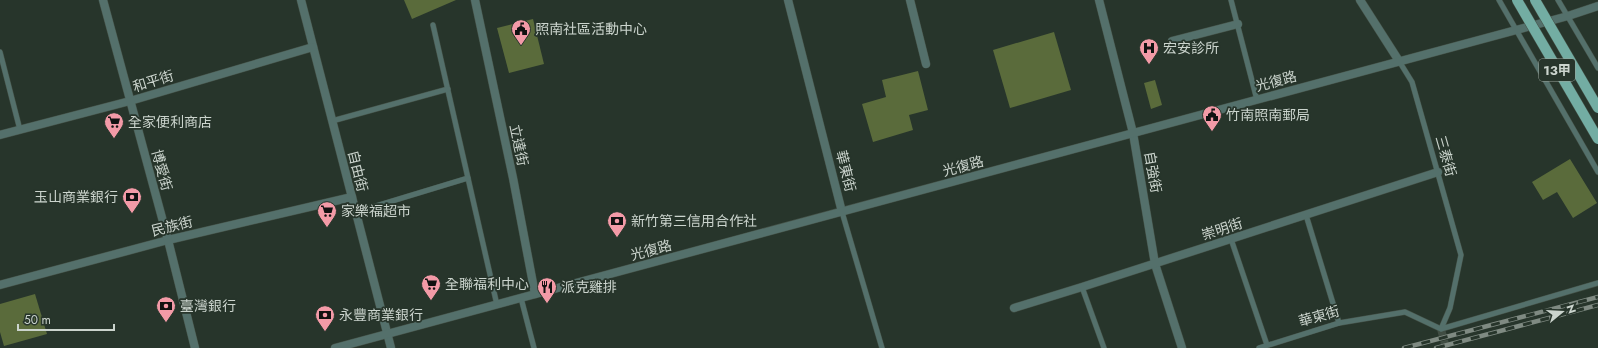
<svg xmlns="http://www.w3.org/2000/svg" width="1598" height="348" font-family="Jost,'Noto Sans TC',sans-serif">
<rect width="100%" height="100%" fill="#27352b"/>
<g fill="#5a6b3b">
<polygon points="404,0 456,0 412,19"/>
<polygon points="533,19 544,64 509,73 497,28"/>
<polygon points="1054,32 1071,90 1010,108 993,50"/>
<polygon points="918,71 928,110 909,115 913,130 873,142 862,104 886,97 882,80"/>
<polygon points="1155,80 1162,105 1151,109 1144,83"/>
<polygon points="1570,159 1597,203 1573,218 1557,192 1543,200 1532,182"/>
<polygon points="35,294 47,334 4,346 0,332 0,304"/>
</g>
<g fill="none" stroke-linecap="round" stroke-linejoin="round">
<polyline stroke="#404d43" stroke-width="8" stroke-dasharray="8 4" stroke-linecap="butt" points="1441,329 1446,348"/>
<g stroke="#455248" stroke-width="6">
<g id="service">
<polyline points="1231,0 1257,100"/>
<polyline points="1499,0 1598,172"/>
<polyline points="1558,0 1598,68"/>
<polyline points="433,25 497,305"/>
<polyline points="0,52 20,130"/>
<polyline points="1399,61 1412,82 1461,255 1450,308 1441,329"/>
<polyline points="332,121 448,89"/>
<polyline points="356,212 468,178"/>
<polyline points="842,212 882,348"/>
<polyline points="1306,215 1339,323"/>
<polyline points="1231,239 1267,345"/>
<polyline points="1082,287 1104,348"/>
<polyline points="521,298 534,348"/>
<polyline points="1259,348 1339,323 1405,312 1441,329 1598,283"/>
</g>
</g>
<g stroke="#455248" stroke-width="9">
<g id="minor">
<polyline points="301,0 391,348"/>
<polyline points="475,0 513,178 535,294"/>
<polyline points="788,0 842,212"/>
<polyline points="910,0 926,64"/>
<polyline points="1099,0 1133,133 1155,264 1182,348"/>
<polyline points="1360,0 1399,61"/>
<polyline points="1172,41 1238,24"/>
<polyline points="0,135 130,101 313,47"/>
<polyline points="0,285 168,240 352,197"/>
<polyline points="1014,308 1082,287 1438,172"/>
<polyline points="335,348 1568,16 1598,6"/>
</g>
</g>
<g stroke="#455248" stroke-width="9">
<polyline id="tertiary" points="103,0 168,240 195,348"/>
</g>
<use href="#service" stroke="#54706b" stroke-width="5"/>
<use href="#minor" stroke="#54706b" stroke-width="8"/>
<use href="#tertiary" stroke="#54706b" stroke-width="8"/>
<g stroke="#7f8a82" stroke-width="4.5">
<g id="rail">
<polyline points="1404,348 1598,297"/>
<polyline points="1436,348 1598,305"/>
</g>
</g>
<use href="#rail" stroke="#27352b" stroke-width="3" stroke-dasharray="9" stroke-linecap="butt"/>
<g stroke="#455248" stroke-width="11" stroke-linecap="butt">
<g id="primary-bridge">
<polyline points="1517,0 1598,139"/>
<polyline points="1535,0 1598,108"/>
</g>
</g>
<use href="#primary-bridge" stroke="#73ada3" stroke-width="10"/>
</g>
<defs>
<g id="civic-pin" transform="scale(1)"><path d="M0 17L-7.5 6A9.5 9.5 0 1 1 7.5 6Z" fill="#f39aa7" stroke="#27352b"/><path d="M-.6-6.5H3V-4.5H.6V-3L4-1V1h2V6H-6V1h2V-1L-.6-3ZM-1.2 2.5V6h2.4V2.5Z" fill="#111"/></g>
<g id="hospital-pin" transform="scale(1)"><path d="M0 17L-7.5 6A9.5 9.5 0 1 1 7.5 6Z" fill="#f39aa7" stroke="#27352b"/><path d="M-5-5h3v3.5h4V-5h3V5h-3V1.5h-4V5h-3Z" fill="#111"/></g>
<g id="supermarket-pin" transform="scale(1)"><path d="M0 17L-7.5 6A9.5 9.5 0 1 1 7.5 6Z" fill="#f39aa7" stroke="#27352b"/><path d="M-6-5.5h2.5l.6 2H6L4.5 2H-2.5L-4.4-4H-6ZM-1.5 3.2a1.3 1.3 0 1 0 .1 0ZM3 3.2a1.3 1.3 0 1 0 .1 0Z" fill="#111"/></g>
<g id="bank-pin" transform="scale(1)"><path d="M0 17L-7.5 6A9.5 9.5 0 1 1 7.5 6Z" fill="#f39aa7" stroke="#27352b"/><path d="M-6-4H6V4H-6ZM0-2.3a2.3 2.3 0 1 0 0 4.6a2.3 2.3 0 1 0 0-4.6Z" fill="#111"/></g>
<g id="restaurant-pin" transform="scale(1)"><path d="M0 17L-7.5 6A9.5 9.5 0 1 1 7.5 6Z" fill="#f39aa7" stroke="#27352b"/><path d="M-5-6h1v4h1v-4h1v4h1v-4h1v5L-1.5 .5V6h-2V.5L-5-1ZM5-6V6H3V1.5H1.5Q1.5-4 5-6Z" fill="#111"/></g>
</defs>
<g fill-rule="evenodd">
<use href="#civic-pin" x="521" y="29"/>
<use href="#hospital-pin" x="1149" y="48"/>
<use href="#civic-pin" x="1212" y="115"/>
<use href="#supermarket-pin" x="114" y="122"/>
<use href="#bank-pin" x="132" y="197"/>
<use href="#supermarket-pin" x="327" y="211"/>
<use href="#bank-pin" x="617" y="221"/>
<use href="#supermarket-pin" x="431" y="284"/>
<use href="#restaurant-pin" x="547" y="287"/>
<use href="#bank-pin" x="166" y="306"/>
<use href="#bank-pin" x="325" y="315"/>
</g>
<g text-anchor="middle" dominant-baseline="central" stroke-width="3.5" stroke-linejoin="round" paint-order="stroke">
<rect fill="#27352b" stroke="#9aa49c" stroke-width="1" x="1539" y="59" width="36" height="22" rx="3"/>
<g font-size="13" font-weight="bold" fill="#cbd4cd">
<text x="1557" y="70">13甲</text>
</g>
<g font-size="14" fill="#cbd4cd" stroke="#27352b" text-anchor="start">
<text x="535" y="29">照南社區活動中心</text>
<text x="1163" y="48">宏安診所</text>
<text x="1226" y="115">竹南照南郵局</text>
<text x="128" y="122">全家便利商店</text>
<text x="118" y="197" text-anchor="end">玉山商業銀行</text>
<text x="341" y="211">家樂福超市</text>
<text x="631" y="221">新竹第三信用合作社</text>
<text x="445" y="284">全聯福利中心</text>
<text x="561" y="287">派克雞排</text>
<text x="180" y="306">臺灣銀行</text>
<text x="339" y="315">永豐商業銀行</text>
</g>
<g font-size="14" fill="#cbd4cd" stroke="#27352b">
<text transform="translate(153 81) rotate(-17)">和平街</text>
<text transform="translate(1276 81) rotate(-15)">光復路</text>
<text transform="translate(519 145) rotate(78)">立達街</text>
<text transform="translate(1446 156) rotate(74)">三泰街</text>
<text transform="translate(963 166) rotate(-15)">光復路</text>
<text transform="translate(162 170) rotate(75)">博愛街</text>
<text transform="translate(358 171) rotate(76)">自由街</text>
<text transform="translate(846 171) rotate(76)">華東街</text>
<text transform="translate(1153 172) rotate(80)">自強街</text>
<text transform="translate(172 226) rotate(-14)">民族街</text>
<text transform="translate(1222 229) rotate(-18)">崇明街</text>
<text transform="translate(651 250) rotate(-15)">光復路</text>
<text transform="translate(1319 316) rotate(-16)">華東街</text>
</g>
</g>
<g transform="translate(1562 312) rotate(72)" stroke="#27352b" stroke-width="3" paint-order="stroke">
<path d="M0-3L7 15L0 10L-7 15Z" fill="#cbd4cd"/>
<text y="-6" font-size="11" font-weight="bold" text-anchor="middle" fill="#cbd4cd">N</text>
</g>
<path d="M18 324v6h96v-6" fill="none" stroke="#cbd4cd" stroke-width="2"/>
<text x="24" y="324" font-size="12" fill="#cbd4cd" stroke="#27352b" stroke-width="3" paint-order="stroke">50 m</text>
</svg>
